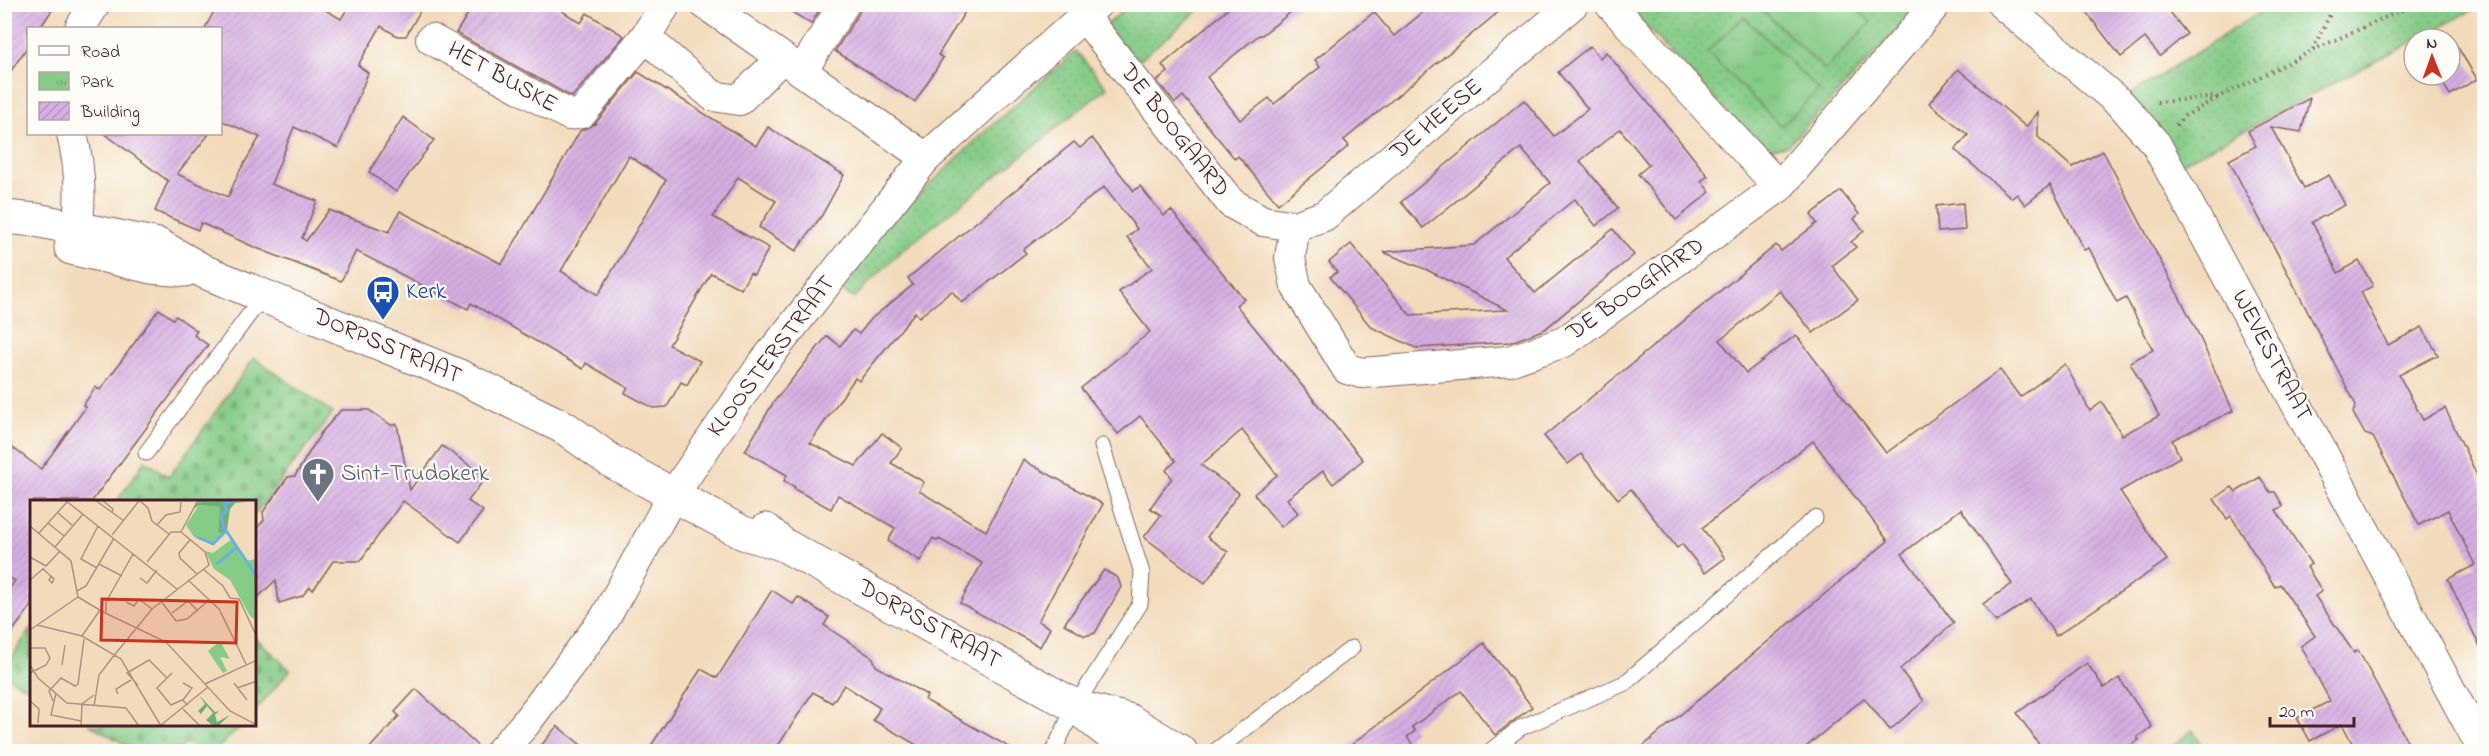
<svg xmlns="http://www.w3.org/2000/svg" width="2489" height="756" font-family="'Indie Flower',sans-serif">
<defs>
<pattern id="grass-dots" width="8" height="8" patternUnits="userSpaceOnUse" patternTransform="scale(1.5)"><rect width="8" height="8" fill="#86cc87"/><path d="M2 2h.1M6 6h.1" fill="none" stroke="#75af75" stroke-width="1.8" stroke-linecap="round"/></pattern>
<pattern id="cemetery-stones" width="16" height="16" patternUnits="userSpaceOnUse" patternTransform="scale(1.5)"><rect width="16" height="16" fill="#86cc87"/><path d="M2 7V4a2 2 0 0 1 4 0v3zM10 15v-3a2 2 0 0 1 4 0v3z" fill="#75af75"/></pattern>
<pattern id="park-tufts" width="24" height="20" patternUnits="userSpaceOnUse" patternTransform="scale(1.5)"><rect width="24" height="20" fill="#86cc87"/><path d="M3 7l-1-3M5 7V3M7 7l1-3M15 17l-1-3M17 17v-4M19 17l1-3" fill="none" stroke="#75af75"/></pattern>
<pattern id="building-hatch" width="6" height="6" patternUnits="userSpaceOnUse" patternTransform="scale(1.5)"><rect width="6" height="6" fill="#d6afe2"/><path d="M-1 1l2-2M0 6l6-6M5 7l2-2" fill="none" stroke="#b996c2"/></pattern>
</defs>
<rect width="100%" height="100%" fill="#fdfcf7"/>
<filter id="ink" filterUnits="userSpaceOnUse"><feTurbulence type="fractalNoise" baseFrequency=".0167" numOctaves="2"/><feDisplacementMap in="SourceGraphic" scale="12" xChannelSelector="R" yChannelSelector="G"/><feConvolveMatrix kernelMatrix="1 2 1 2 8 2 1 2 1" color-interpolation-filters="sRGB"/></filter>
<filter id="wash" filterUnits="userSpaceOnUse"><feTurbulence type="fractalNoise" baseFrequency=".008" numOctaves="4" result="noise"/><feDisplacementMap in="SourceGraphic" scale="24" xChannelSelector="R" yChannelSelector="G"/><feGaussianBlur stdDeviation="1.35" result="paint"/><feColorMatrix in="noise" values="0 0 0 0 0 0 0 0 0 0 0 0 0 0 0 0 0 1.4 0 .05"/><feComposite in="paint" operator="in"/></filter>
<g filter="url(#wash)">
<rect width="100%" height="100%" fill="#f2dbbb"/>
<g fill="url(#grass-dots)" stroke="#687659" stroke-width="1.5">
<polygon points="1649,4 1919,5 1868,62 1787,146 1762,149 1636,16"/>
<polygon points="1129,5 1205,5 1131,67 1101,30"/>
<polygon points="2271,5 2482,5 2178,165 2128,96"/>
<polygon points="1076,51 1107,88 899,253 854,298 837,288 877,236 981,135"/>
<polygon points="2193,730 2205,751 2166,751"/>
</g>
<g fill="url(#cemetery-stones)" stroke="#687659" stroke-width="1.5">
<polygon points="254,358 333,413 255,514 255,501 117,501 145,460 169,477"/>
<polygon points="31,628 31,690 4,675 5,668"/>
<polygon points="255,637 290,670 255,711"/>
<polygon points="90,725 242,724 242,725 215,751 198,751 186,743 179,751 137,751"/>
</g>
<polygon fill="url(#park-tufts)" stroke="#687659" stroke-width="1.5" points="1744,17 1819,90 1781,126 1707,52"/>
<polygon fill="#86cc87" stroke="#687659" stroke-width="1.5" points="1757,5 1852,5 1871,22 1825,70"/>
<g id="blocks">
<g fill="url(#building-hatch)" fill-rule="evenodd">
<polygon points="4,4 56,4 40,28 28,28 28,46 4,81"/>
<path d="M218,4H315L341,19L348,8L342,4H424L406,36H397L381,26L358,65L368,73L338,148L294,127L271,184L317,201L302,238L306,241L329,210L389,232L400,211L502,264L580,131L595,124L638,72L756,146L768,127L844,175L822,215L796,251L759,227L776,201L738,177L713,217L769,248L754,275L750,273L741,289L711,273L669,345L700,361L687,385L681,382L667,407L653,408L625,393L628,388L586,363L583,369L471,303L468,309L356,251L341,281L254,247L201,223L198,230L155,211L168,181L105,134H209L177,174L228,197L239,172L260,137L220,120V28H205ZM629,156L666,180L598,295L561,271Z"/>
<polygon points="474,4 551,4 581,23 587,13 624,36 572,97 456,33"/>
<polygon points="779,4 823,4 811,24"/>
<polygon points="861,4 970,4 938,55 943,58 915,102 835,51 859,13"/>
<polygon points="1234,4 1301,4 1262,35 1259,35 1207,77 1240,120 1269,98 1274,104 1320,67 1315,60 1374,12 1394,36 1433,4 1508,4 1344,140 1349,146 1278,204 1238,156 1235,159 1183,96 1175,103 1157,81 1168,72 1162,65"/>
<polygon points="2080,4 2164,4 2187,34 2160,56 2145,38 2121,57"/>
<polygon points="1590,46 1600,58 1606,52 1684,146 1708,176 1701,181 1710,192 1676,220 1638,174 1649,165 1620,129 1580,161 1618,208 1596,226 1575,199 1504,257 1535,293 1613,229 1634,255 1545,329 1511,342 1416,348 1371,327 1330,277 1337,272 1329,262 1351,244 1410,315 1507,310 1425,269 1383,252 1474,245 1550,183 1521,148 1423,228 1401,202 1524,100 1554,136 1588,109 1558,72"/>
<polygon points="2457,46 2477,79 2450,95 2438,75 2450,75 2450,50"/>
<polygon points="1958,69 2026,127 2038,112 2038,137 2072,167 2103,151 2196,329 2233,411 2172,440 2180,457 2120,491 2167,560 2056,636 2031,599 1996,622 1983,604 2012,584 1961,509 1902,554 1954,623 1900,669 1924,701 1890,730 1864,698 1800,752 1636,752 1888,541 1813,441 1702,528 1725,558 1705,573 1682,544 1677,548 1631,489 1618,499 1581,454 1568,464 1544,436 1776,245 1781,251 1817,223 1811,215 1841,191 1859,214 1854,219 1864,231 1851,242 1856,247 1832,266 1858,300 1813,333 1780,291 1720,340 1746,373 1796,335 1886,453 2000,370 2020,397 2065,364 2090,411 2102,402 2122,435 2159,416 2130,362 2153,350 2126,298 2117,303 2089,248 2084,250 2050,185 2025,205 2017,194 2012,198 1955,150 1968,135 1929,103"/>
<polygon points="2310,98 2301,132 2271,127 2304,188 2329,175 2345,205 2312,222 2338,273 2359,261 2373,286 2361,292 2388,345 2422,327 2438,355 2399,375 2423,420 2445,408 2484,490 2484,655 2448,579 2475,565 2448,510 2419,525 2373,437 2365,434 2353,413 2356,405 2229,160 2256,146 2248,131"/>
<polygon points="403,117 434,140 396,192 369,172"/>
<polygon points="1092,138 1134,191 1140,186 1164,216 1171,210 1244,299 1236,305 1363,460 1333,484 1323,471 1287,499 1298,513 1281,527 1254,494 1277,475 1242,430 1201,465 1239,493 1207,537 1228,552 1205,583 1144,537 1161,515 1150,508 1172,478 1166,470 1176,461 1140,416 1118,434 1081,388 1150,332 1119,292 1152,268 1127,237 1137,229 1104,187 1023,250 1026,253 962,303 952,291 919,317 915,312 859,381 855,378 810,443 856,466 882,433 902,448 891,463 924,482 919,491 986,531 1023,460 1103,504 1038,621 1050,628 1040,647 960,603 982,563 939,539 938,541 933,538 920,561 888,541 895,528 838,495 831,509 794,489 795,487 784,481 787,475 745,451 773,403 827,336 840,346 853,330 859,334 872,318 913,285 908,278 1074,142 1080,148"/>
<polygon points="1963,203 1965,230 1938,232 1936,206"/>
<polygon points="159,309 173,319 176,316 197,331 194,335 208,345 92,501 32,501 32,605 4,643 4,596 15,581 4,574 4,461 13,448 41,469 86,407 83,405 96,387 100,390"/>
<polygon points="341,410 369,410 391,425 397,424 410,490 442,446 486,477 468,501 483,511 460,542 403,501 360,561 333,561 313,590 310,587 302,596 279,603 276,580 255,600 255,530 264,520 263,512 288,477 295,476 321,433"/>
<polygon points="2260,477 2270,492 2275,492 2283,506 2276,510 2311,564 2307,567 2322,591 2315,596 2354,653 2358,650 2413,752 2357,752 2342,724 2310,741 2304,730 2297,718 2330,701 2301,646 2315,636 2280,584 2275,587 2231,516 2227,519 2214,499 2232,487 2236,492"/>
<polygon points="1104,570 1118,578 1121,587 1095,633 1085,636 1064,624"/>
<polygon points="772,590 793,604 798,597 829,617 824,625 873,658 876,666 927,695 925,700 1018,752 929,752 873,720 880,708 844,685 832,703 813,692 774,752 647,752 701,669 717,678"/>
<polygon points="1484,643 1532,707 1495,735 1461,691 1412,727 1415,731 1407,737 1418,752 1342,752"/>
<polygon points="2087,663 2104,688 2119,678 2152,727 2137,737 2139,740 2121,752 2044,752 2017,713"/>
<polygon points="416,689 483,751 483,752 366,752 399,716 395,712"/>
<polygon points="557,726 590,752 536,752"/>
</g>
</g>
</g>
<g filter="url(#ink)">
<use href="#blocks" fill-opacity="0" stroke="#85615d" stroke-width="1.5"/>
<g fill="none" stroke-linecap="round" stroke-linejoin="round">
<g stroke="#85615d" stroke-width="17">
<g id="service">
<polyline points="146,453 263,296"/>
<polyline points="1053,752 1075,706 1140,604 1142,573 1102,446"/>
<polyline points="1214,752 1352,648"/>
<polyline points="1489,752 1520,728 1625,683 1815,518"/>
</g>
</g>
<g stroke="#85615d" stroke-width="32">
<g id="minor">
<polyline points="705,4 926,158"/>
<polyline points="1610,4 1779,187"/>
<polyline points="2002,4 2122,105 2156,144 2484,752"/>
<polyline points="1083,15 1231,203 1263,221 1295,226 1290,258 1296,286 1347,369 1362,373 1509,361 1564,342 1779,187 1936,4"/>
<polyline points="80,28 95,4"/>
<polyline points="645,37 713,96 739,100 782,58"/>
<polyline points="431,39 569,115 582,113 645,37 666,4"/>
<polyline points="802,71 844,4"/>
<path d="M72,134C82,175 81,206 75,249"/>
<polyline points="1295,226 1324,216 1573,4"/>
<polyline points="500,752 525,724 605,618 673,495 761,366 926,158 1097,4"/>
</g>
</g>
<g stroke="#85615d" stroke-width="35">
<g id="tertiary">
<polyline points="4,217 36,220 158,245 205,272 459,376 565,428 611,461 743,533 782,544"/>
<polyline points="71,248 151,267 185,270"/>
<polyline points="766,530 782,544 1075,706 1133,752"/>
<polyline points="1085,709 1128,720 1181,752"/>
</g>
</g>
<g stroke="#85615d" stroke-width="4" stroke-dasharray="1.5 4.5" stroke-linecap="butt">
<polyline points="2378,4 2400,9"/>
<polyline points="2313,50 2402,10 2408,4"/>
<polyline points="2157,102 2219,97 2312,51 2335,4"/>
<polyline points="2176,125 2185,116 2217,98"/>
</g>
<use href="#service" stroke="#fff" stroke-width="15"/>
<use href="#minor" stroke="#fff" stroke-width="30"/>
<use href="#tertiary" stroke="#fff" stroke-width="33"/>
</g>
</g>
<defs>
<g id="bus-pin" transform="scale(1.725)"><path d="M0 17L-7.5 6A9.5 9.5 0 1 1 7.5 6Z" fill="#1a4fb4" stroke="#fdfcf7"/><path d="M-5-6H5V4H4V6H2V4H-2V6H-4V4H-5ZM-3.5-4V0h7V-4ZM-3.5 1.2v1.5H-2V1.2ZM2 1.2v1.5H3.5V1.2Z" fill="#fff"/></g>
<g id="church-pin" transform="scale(1.725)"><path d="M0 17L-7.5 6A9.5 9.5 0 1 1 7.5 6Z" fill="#6b7280" stroke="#fdfcf7"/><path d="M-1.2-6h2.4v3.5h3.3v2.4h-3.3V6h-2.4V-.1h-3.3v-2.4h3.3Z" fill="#fff"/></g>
</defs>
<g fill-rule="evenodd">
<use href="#bus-pin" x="383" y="292"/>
<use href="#church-pin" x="318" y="474"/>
</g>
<g text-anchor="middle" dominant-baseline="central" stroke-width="4.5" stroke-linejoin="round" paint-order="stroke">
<g font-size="24" fill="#4a1f2b" stroke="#fdfcf7">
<text transform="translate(502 78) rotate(29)">HET BUSKE</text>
<text transform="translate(1437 120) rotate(-40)">DE HEESE</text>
<text transform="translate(1174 131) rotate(52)">DE BOOGAARD</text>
<text transform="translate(1636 290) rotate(-35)">DE BOOGAARD</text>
<text transform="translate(387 347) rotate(23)">DORPSSTRAAT</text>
<text transform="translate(2271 356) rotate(62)">WEVESTRAAT</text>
<text transform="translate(772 357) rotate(-53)">KLOOSTERSTRAAT</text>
<text transform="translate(929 625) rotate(29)">DORPSSTRAAT</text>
</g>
<g font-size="24" fill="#164399" stroke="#fdfcf7" text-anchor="start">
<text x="406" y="292">Kerk</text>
</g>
<g font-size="24" fill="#5b616d" stroke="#fdfcf7" text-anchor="start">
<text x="341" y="474">Sint-Trudokerk</text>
</g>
</g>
<g transform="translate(30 500)">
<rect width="226" height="226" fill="#f2dbbb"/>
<path d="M169,5L190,7L188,32L193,34L183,44L164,37L156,25ZM202,39L215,61L226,59V120L220,116L200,80L184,69L175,51L183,53ZM190,141L200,159L190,157L197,171L193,173L178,151Z" fill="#86cc87"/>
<path d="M174,2L189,1L216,2L205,3L200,9L197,30L193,34L188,32L190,7L169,5L164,9L167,3ZM169,195L185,212L189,211L185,215L187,222L200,215L188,226L181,224L176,220L183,213L177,206L171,214L168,211L175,204Z" fill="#6cb074"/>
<path fill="none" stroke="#6cafe1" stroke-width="3" d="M194,29L191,16L197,10L194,4L205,1M195,29L227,77M167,37L183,44L197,30M187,64L207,47"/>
<path fill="none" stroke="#af9081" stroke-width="1.5" d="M35,0L147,89M65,0L94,21M72,0L83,9L82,13M109,0L118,8L122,21L139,34M201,0H224M27,12L43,26M18,23L34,36M127,25L136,15L150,12L151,2M0,26L41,61L48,97M151,32L167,2L186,0M9,33L37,2M82,35L109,1M160,40L149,53L150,58L167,74M25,47L53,14M0,57L16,66L30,51M117,62L141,32H151M69,64L92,76M67,68L51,59L68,26M13,69L24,79L22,83L19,80L21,77M173,69L193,86L200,98L209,99L227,137M110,78L117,83L127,70M0,80L14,68M158,80L189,109L216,164M47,91L56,86L84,38M48,97L73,112M131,101L146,121L157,119L179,100M96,102L104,106L109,99L122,109M71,111L136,142L200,211L227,225M76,112V102L103,54M142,113L158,101L168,111M7,125L52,136L91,159L131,226M0,130L48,97M52,136L70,110M0,148H15L20,158L16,165L0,173M0,165L8,178L37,203L96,208L109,226M32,165L35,145M142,173L127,188L141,205L152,200L158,205M204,183L217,200M175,184L227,160M108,185L97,173L119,160L137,178M207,188L227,181M26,193L21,215L51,221M88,194L86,189L101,180M153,200L162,188L153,183M0,201L9,209L8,223M23,201L19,191L31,178L45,186L48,184L54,139M64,206L69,175L82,158L122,109L179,65L175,52L151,32M153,209L170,226M131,225L178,187M51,226L52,204L64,195"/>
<path fill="#c8321e" fill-opacity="0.15" stroke="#c8321e" stroke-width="3" d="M72,99L207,102L206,143L71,140Z"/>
<rect width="226" height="226" fill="none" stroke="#4a1f2b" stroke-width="3"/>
</g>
<rect width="2489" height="756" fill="none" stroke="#fdfcf7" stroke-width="24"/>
<rect x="27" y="27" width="195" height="108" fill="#fdfcf7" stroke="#b5a4a5" stroke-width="1.5"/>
<rect x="39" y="46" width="30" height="9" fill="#ffffff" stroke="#b5a4a5" stroke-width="1.5"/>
<text x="81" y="57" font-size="18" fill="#4a1f2b">Road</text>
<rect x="39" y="72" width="30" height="18" fill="url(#park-tufts)" stroke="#b5a4a5" stroke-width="1.5"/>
<text x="81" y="87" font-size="18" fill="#4a1f2b">Park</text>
<rect x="39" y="102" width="30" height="18" fill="url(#building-hatch)" stroke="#b5a4a5" stroke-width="1.5"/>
<text x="81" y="117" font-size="18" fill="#4a1f2b">Building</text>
<g transform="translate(2432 57) rotate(359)"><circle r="28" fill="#fdfcf7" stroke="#b5a4a5" stroke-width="1.5"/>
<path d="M0-4.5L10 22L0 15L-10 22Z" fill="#c8321e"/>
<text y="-9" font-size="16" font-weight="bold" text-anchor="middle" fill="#4a1f2b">N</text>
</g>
<path d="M2270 717v9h84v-9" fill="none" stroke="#4a1f2b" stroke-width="3"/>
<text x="2279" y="717" font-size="18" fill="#4a1f2b" stroke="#fdfcf7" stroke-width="4.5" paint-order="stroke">20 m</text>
</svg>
